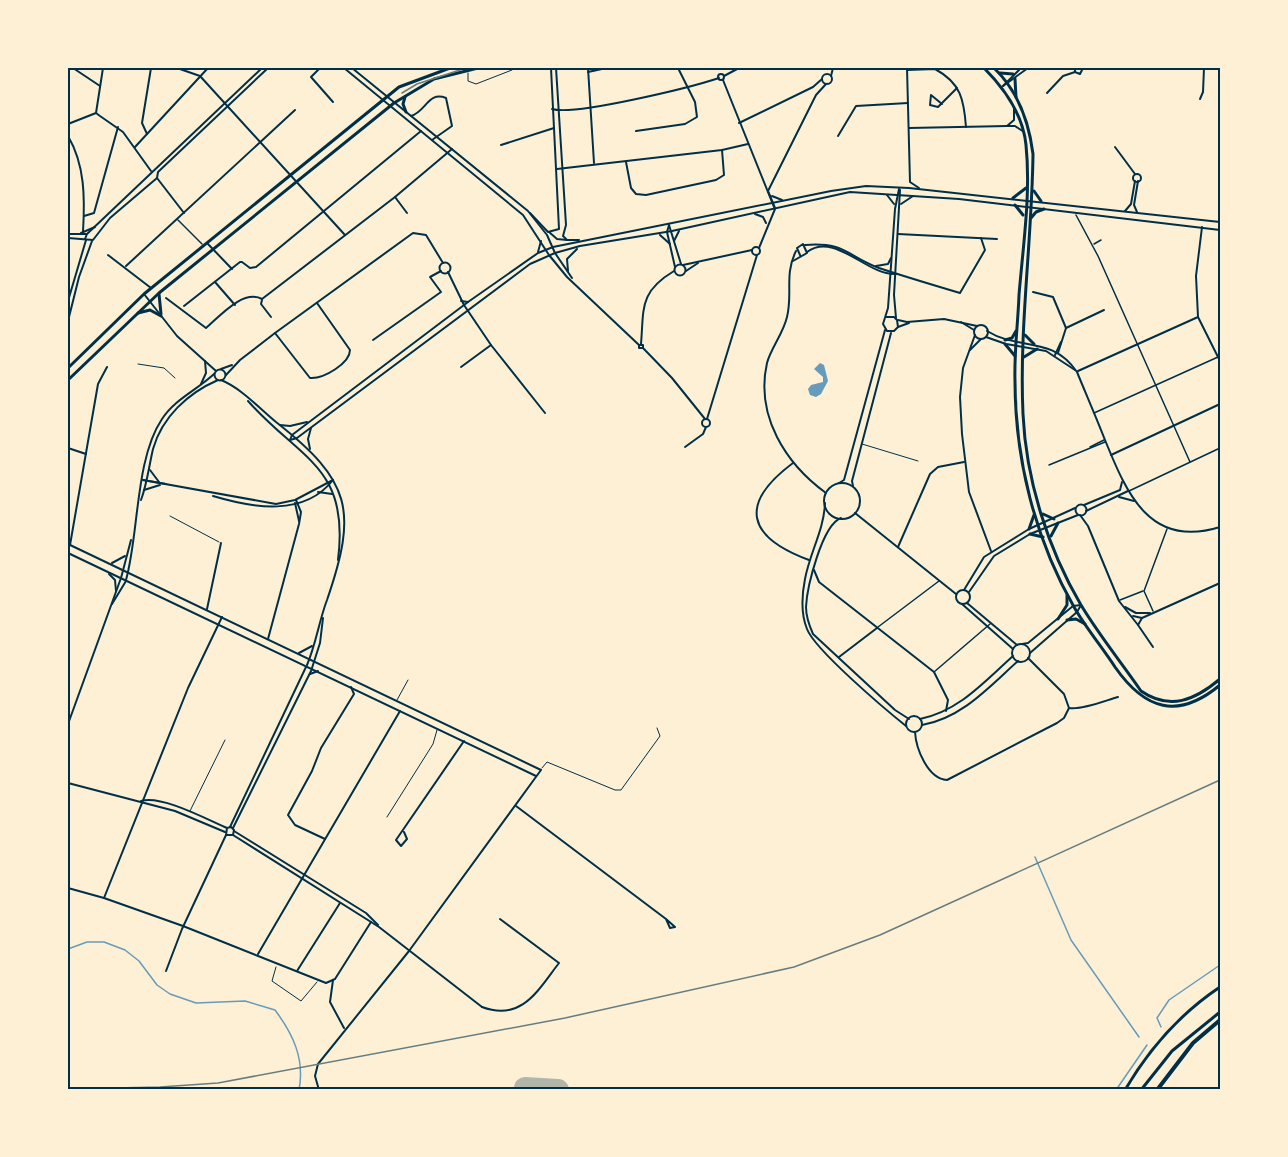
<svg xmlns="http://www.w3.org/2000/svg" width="1288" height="1157" font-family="'Libre Baskerville',serif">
<rect width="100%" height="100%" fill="#fdf0d5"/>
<polygon fill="#669bbc" points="820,363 824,365 828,381 821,394 816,397 810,395 808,389 811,385 823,382 823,377 814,369"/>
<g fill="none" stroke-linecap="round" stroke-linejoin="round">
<g stroke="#669bbc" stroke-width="1.5">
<polyline points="1035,857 1071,940 1139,1037"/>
<path d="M68,949L87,942H104L125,950L139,961L157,985L170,994L196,1003L245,1001L275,1010C293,1034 305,1059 299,1090"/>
<polyline points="1161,1027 1157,1018 1169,1000 1220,965"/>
<polyline points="1116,1090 1147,1045"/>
</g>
<polyline stroke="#b1b6ab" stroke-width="22" points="525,1088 558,1090"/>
<g stroke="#003049" stroke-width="1">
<polyline points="540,68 542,68"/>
<polyline points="468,73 468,81 476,84 512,70"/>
<polyline points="138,364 164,368 175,378"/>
<polyline points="862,444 918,461"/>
<polyline points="170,516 219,542"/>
<polyline points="397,700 408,680"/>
<polyline points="542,768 547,762 615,790 621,790 660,736 657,728"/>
<polyline points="190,811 225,740"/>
<polyline points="387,817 433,744 437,730"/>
<polyline points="276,967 272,981 301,1001 317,982"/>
</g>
<g stroke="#003049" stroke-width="1.5">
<polyline points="1076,215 1098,256 1190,462"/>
<polyline points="178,220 202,244"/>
<polyline points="1094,244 1101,240"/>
<polyline points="1094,413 1218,357"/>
<polyline points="1090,447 1104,440"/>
<polyline points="1049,465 1105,442"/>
<polyline points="1129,491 1220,448"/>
<polyline points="1120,600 1143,591"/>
<polyline points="1153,611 1144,591 1167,529"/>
<polyline points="878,627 939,581"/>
<polyline points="934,672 990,624"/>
</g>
<g stroke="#003049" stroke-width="2">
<polyline points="73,68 100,86"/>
<polyline points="177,68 200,76 345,235"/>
<polyline points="320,68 311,77 333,102"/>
<polyline points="588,68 594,163"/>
<polyline points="907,68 910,182 919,188"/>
<polyline points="1075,68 1075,72 1080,74 1083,68"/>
<path d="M907,70L935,69C961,83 964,100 966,127"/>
<polyline points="588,72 602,69"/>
<circle cx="721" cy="77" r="3"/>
<circle cx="827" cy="79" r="5"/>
<polyline points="724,76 739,68"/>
<polyline points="831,76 833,68"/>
<polyline points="723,80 774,207"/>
<polyline points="1047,93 1063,76 1075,72"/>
<polyline points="1200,99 1203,92 1204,68"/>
<polyline points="942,104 931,95 930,105 938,107 957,88"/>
<path d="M552,109C575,116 692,87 719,78"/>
<polyline points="96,113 103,68"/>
<path d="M411,116C426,112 428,91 446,98L452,126L432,140"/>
<polyline points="739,123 813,87 822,79"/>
<polyline points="68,124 96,113 100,116 123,132 151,171"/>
<polyline points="1007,126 1014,120 1014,108"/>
<polyline points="909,128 1007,126 1015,126 1024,132"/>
<polyline points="636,131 685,124 697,117 695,102 678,68"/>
<polyline points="147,134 142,123 151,68"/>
<path d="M68,136C85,165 85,198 83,232"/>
<polyline points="838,136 856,106 908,103"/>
<polyline points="501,145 554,128"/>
<polyline points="135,147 208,68"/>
<polyline points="1115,147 1135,174"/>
<polyline points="626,162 631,188 636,194 646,195 716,180 724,175 722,150"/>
<polyline points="557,169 722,150 748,144"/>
<circle cx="1137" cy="178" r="4"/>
<polyline points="157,178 184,213"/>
<polyline points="395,197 407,213"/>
<polyline points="775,208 768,191 816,95 826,84"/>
<polyline points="1125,211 1131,204 1135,181"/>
<polyline points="1137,212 1134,205 1138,181"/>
<polyline points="755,214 763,217 766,223"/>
<polyline points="84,216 94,213 118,127"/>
<polyline points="669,225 667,232 675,267"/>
<polyline points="669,225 681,264"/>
<polyline points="1202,227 1196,276 1198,317 1220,361"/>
<polyline points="898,234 997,239"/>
<polyline points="207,243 232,269"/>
<path d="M805,245C846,242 845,255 879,268C906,277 933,285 960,293L985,250L981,238"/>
<circle cx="756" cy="251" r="4"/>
<polyline points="759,248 775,209"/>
<path d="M796,251C784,275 793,293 787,317C783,334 771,348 767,363C755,416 786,464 826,493"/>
<path d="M807,252C835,231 867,276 896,274"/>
<polyline points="555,253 572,278"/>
<polyline points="108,255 151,288"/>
<polyline points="549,255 567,277 639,345"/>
<polyline points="793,261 807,253 803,244 797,248 800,255"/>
<circle cx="445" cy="268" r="5.5"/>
<circle cx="680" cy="270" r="5.5"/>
<polyline points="683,265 752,250"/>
<polyline points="126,266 295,110"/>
<polyline points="686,271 698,263"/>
<polyline points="448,272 464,305 491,345 461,367"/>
<polyline points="215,282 235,305"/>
<polyline points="1033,292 1053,297 1066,328 1058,353"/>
<path d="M166,298L206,328C220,316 243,289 262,299L395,197L452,149"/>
<polyline points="262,300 261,304 271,317"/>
<polyline points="184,306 240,262 242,262 250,268 256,267 421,131"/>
<polyline points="898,320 907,322 944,319 977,326"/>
<polyline points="961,322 974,330"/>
<circle cx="981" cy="332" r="7"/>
<polyline points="898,327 909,323"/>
<polyline points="1066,328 1104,310"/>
<path d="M987,331C1019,351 1052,335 1077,372C1086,394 1096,417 1105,440C1127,494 1150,549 1220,527"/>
<path d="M275,333L310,378C324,379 350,363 350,350L317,303"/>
<polyline points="975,335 963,368 960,397 962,434 969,492 991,551"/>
<polyline points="986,337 1006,344 1046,351 1075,370"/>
<polyline points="373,340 441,292 430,277 441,271"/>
<path d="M641,344C644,308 639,292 674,271"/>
<polyline points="491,345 545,413"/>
<polyline points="643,348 639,348 639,345 643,345 643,348 672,378 705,419"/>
<polyline points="970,350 981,339"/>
<polyline points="1055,355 1061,342"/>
<polyline points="221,369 232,365"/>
<polyline points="1078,371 1198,317"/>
<polyline points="226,375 240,360 275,333 413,233 426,235 443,263"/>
<polyline points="707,419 757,255"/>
<circle cx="706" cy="423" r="4"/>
<polyline points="685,447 703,434 706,427"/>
<polyline points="68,448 86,454"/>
<polyline points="1111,455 1220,404"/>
<path d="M793,463C738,504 747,537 809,560"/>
<polyline points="143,480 276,504 295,500 333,480"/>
<polyline points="143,480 166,484"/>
<path d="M213,496C253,508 304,517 333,480"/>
<polyline points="1119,497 1134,501"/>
<polyline points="295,503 299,521"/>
<circle cx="1081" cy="510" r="5.5"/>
<polyline points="1084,505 1120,490 1122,482"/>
<polyline points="1086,511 1128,491"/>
<polyline points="855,513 956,594"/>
<polyline points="1080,515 1088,526 1119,601 1138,625 1142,618"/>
<polyline points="70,545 98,384 107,367"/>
<polyline points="898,547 930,474 938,467 964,462"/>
<polyline points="814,570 819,582 934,672 948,700 946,711"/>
<circle cx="963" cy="597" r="7"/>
<polyline points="964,590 984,557 1029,529 1075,508"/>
<polyline points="969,592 994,556 1030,534 1078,515"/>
<polyline points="967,603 1017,645"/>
<polyline points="112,604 126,581"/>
<polyline points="962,604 1013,649"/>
<polyline points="1125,607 1136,613 1150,613"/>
<polyline points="207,609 221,543"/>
<polyline points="1133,616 1142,618 1220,583"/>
<polyline points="1138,625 1153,647"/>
<polyline points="268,639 299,524 301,512 296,500"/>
<polyline points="839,657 877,628"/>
<polyline points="1028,658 1064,694 1069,708"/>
<path d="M1069,708C1082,710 1104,701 1118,697"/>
<polyline points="68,724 121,578"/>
<path d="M915,732C916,749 928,779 947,780L1057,723L1064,718L1069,708"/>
<polyline points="516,806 666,919 675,927 670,928 666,919"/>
<polyline points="230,827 306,667"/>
<polyline points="233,828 312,669"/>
<polyline points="404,832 407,839 401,846 396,840 464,741"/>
<polyline points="325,839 295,825 288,815 312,771 321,748 354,694 351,687"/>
<polyline points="68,888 104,898 183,926 326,983 335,979 371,922"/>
<polyline points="104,898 188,688 222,617"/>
<polyline points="258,954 400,711"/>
<polyline points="166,971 182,929 226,835"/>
<polyline points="297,971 340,903"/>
<polyline points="333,980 330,1002 344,1028"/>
<path d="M482,1007C522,1022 538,990 559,963L500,919"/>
<polyline points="319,1090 315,1076 318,1064 409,951"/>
</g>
<g stroke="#003049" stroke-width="2">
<polyline points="344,68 523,215 549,255"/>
<polyline points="352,68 528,211 547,235 555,253"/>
<polyline points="556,68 566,225 563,236 567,240 579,240"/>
<polyline points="1003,86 1028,68"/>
<polyline points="1003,86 1021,68"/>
<polyline points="887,195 894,204"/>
<polyline points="772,196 782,200"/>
<polyline points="901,204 913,196"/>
<polyline points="530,213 548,232 559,229 551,68"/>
<polyline points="549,232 557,239 567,240"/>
<polyline points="81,233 95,227"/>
<polyline points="68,234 86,234"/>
<polyline points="660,235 670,244"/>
<polyline points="68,238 93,240 110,218 157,178 158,172 268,68"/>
<polyline points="85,239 87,234 262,68"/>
<polyline points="674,241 679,231"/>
<polyline points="538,252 541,241"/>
<polyline points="876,266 888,264 891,258"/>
<polyline points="568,271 567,259 577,249"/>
<polyline points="144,294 177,336 216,371"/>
<polyline points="68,301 86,240"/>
<polyline points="461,301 468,302"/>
<polyline points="886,317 894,317 897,320 898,327 894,331 887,331 883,324 888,308 895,209 899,189"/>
<polyline points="896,318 894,295 900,190"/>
<polyline points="68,321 79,277 92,241"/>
<circle cx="220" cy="375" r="5.5"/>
<path d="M221,380C241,388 259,408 276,422C351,481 358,510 327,600C319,621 316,644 307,665"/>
<polyline points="201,384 206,373 205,361"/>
<path d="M248,401C300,460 350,466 338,560"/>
<polyline points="280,425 290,426 307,422"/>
<polyline points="290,440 292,435 468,302 538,253 553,247 831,191 866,186 909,188 1220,222"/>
<polyline points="290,440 297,438 530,264 555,253 580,246 672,231 850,192 959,199 1220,230"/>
<polyline points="310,449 308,439 311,428"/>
<polyline points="150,470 159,482"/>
<polyline points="839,483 844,480 885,330"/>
<circle cx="842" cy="501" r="18"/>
<polyline points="853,486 852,481 891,333"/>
<polyline points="144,490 160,485"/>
<polyline points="318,492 332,494"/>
<path d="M141,500C147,484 149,466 153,449C162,417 188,393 218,380"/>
<path d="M825,503C824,530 810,552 805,579C802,594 801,614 807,629C815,650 886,710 906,726"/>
<path d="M841,518C822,525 807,587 806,607C806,616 809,625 813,634L895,710L909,719"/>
<polyline points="68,544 541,770 409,951"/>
<polyline points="68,553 536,776"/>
<polyline points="112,563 125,556"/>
<polyline points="109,574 115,580 116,591"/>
<polyline points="121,578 131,540"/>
<path d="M126,580C139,534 135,459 162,419C175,399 197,390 214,374"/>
<polyline points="1022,644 1028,643 1073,606 1081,605"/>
<circle cx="1021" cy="653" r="9"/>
<polyline points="299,653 312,646"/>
<polyline points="1030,653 1077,612 1081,605"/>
<polyline points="312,668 320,643 323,618"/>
<polyline points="310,674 318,671"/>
<circle cx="914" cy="724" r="8"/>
<path d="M920,719C959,711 984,682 1013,656"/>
<path d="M922,725C962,718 989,687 1018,661"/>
<polyline points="68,783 175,811 225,832"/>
<path d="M141,801C162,795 206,819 227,828L231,827L234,830L233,835H226L227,828"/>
<polyline points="234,831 366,913 378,925"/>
<polyline points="233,835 379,927 482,1007"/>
</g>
<g stroke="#003049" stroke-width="3">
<path d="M984,68C1005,89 1023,114 1026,145C1031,194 1023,246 1019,295C1018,323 1014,352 1015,381C1015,459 1035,539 1074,607C1086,628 1102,647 1115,667C1145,710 1178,720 1220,685"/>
<path d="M994,68C1018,91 1029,122 1033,154C1032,241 1019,328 1023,414C1026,480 1048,549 1081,605C1099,635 1121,662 1141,691C1170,711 1195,700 1220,679"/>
<polyline points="1000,73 1013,74"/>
<polyline points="1015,79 1016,97"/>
<polyline points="1034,191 1041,201"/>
<polyline points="1013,198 1026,188"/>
<polyline points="1015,205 1023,215"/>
<polyline points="1031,218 1036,212 1044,209"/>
<polyline points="1025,335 1034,344"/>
<polyline points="1005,340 1012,338 1016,331"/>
<polyline points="1005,344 1015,356"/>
<polyline points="1024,357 1037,349"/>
<polyline points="1043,514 1054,519"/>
<polyline points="1029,529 1034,515"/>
<polyline points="1030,534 1043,537"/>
<polyline points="1051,536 1058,523"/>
<polyline points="1058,619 1067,605 1067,595"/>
<polyline points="1067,620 1076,619 1085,624"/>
<path d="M1125,1090C1149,1049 1181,1013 1220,987"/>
<polyline points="1141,1090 1172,1051 1220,1012"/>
</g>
<g stroke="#003049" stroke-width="3">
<polyline points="405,97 403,104 406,112"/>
<polyline points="159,294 161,314"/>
<polyline points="138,313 150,310 161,316"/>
<polyline points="68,368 144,294 399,87 450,68"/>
<polyline points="68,380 159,293 394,103 434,79 478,68"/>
</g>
<polyline stroke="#003049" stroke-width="4" points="1157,1090 1193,1043 1220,1020"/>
<polyline stroke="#657d81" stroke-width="1.5" points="402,93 417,84 466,68"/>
<polyline stroke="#657d81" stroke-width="1.5" points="68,1089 160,1087 218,1083 565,1018 794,967 880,935 1220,780"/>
</g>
<rect width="1288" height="1157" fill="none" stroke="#fdf0d5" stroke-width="138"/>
<rect x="69" y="69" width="1150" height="1019" fill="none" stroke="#003049" stroke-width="2"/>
</svg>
